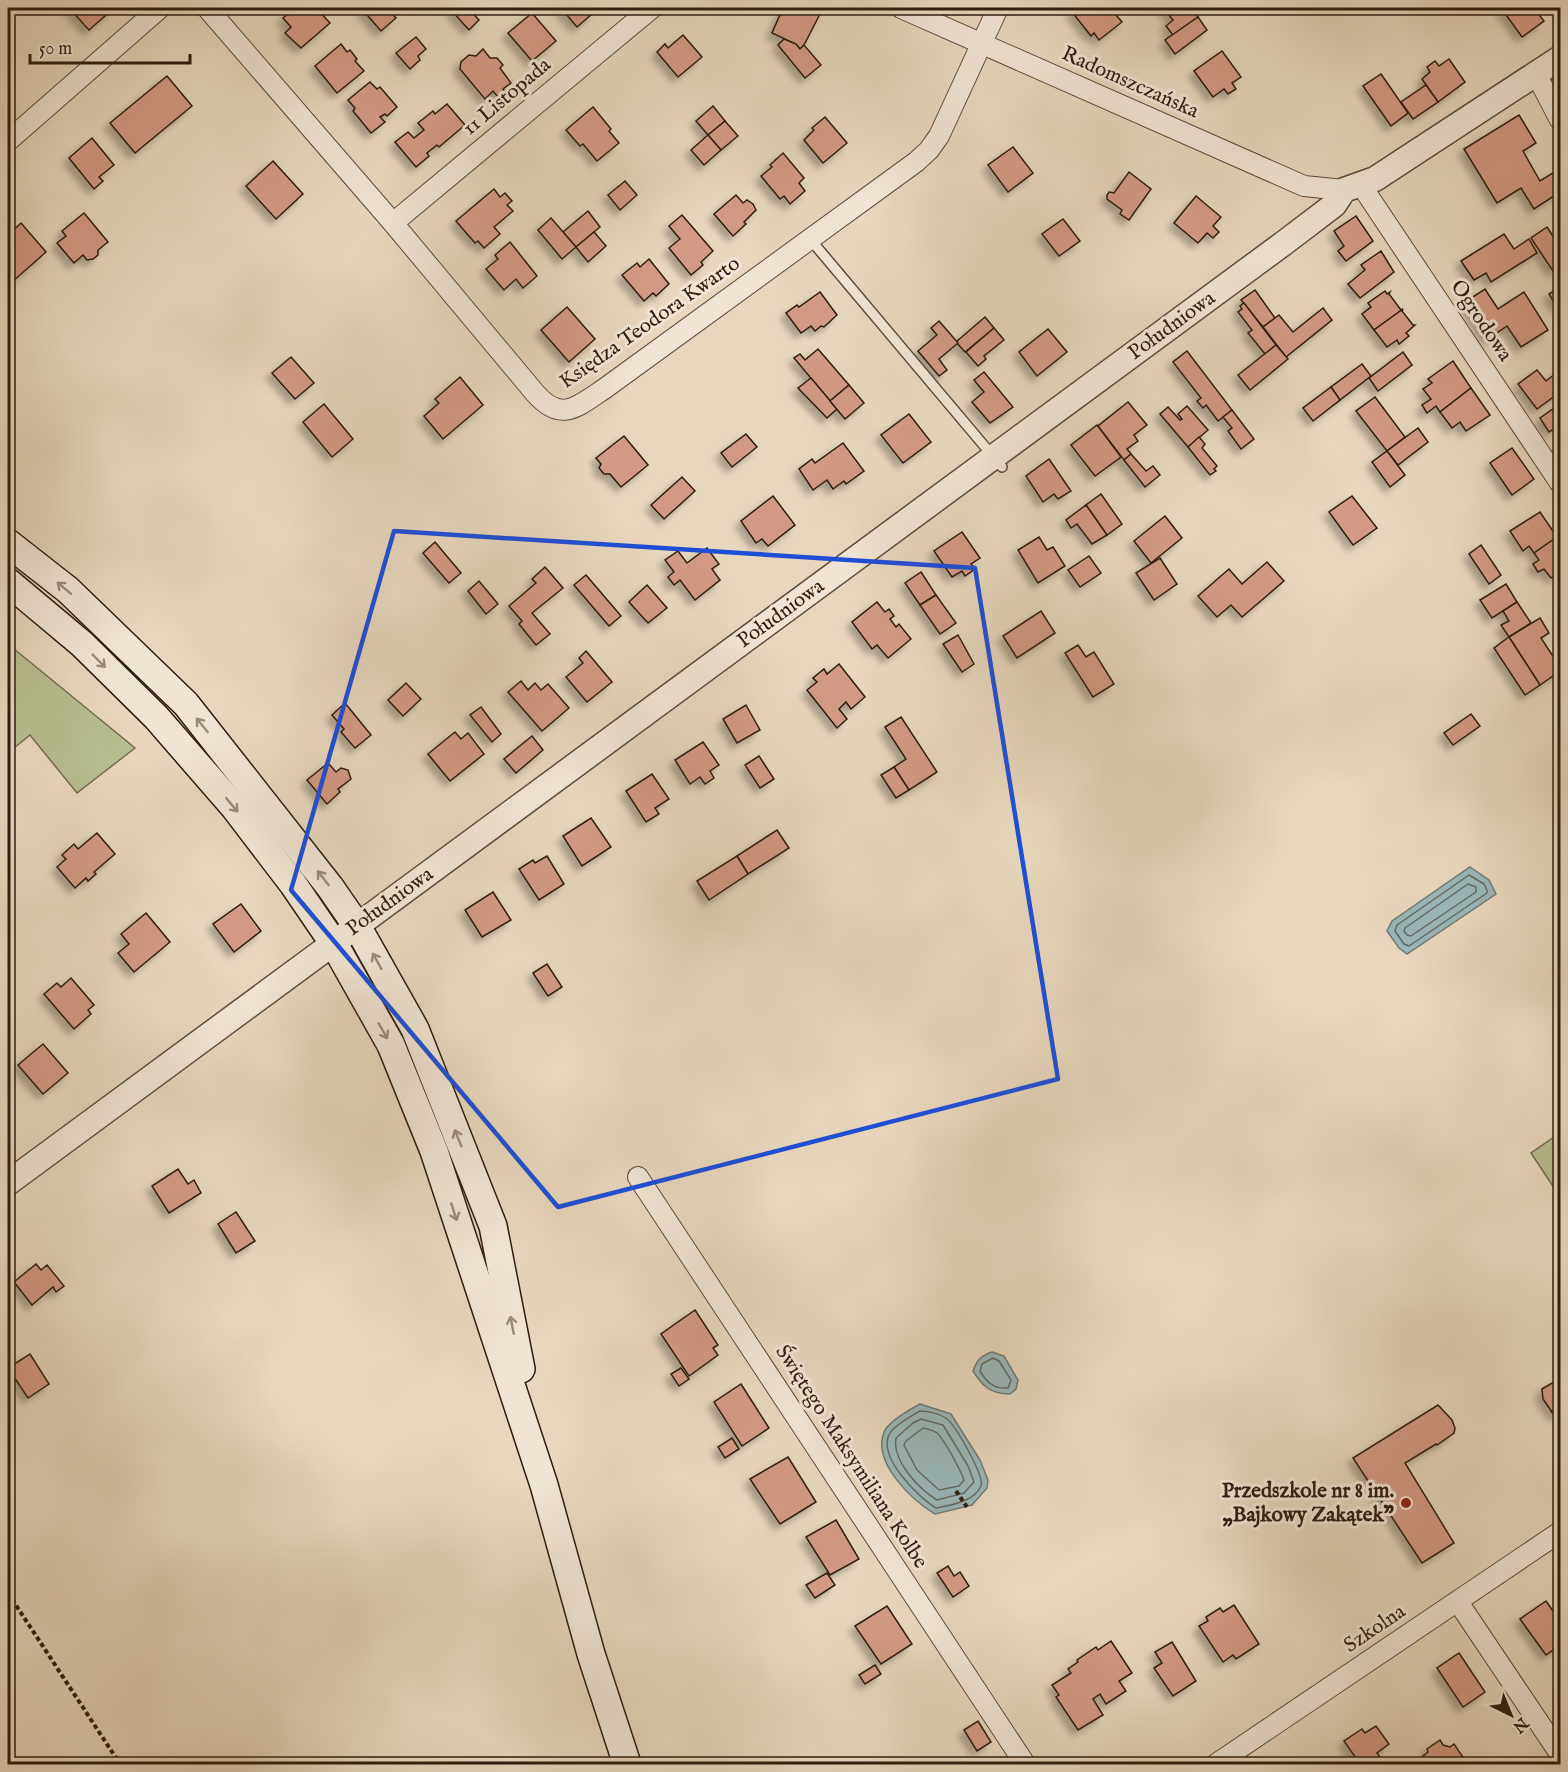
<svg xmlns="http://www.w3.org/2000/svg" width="1568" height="1772" font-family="'IM FELL English',serif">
<defs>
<filter id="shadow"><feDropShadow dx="-5.5" dy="5.5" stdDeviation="3" flood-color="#0004"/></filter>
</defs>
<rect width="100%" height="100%" fill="#e8d7bd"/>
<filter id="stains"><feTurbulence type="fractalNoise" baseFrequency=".00333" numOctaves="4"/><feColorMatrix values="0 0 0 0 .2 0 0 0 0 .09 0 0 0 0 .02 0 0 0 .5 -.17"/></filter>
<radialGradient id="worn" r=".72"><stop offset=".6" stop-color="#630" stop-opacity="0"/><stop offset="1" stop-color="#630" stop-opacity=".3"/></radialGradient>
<g fill="#b7be90" stroke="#726d4f" stroke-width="1.5">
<polygon points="8,644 135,748 77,793 30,735 8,753"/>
<polygon points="1560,1133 1560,1197 1531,1153"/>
</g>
<g fill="#9ab7b9" stroke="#6f7975" stroke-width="1.5">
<polygon points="1470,867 1489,880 1496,894 1407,954 1399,948 1387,931 1392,921"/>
<path d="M992,1352L1004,1356L1018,1380L1016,1389L1010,1394C991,1394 983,1387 973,1371C977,1360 981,1356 992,1352Z"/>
<path d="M920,1404L951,1414L980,1460L988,1480L987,1488L972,1505L935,1514C912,1500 872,1463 884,1432C888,1422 910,1409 920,1404Z"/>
</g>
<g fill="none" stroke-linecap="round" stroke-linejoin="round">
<g stroke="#646a64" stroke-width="1.5">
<polygon points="1469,875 1484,884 1487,890 1487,893 1409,946 1404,944 1395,931 1397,925"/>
<polygon points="1468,884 1476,887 1476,892 1411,936 1407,935 1404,931 1405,928"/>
<path d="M993,1358L999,1361L1011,1380L1008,1388C994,1389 987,1383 980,1371L982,1364Z"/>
<path d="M920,1411C928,1411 941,1414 947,1419C956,1426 985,1477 981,1486C974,1502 951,1505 936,1508C918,1497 876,1456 890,1433C896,1424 911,1416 920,1411Z"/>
<path d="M921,1419L943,1425L968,1466L974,1482L964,1493L937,1500C919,1489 892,1461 896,1438L913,1423Z"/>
<path d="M923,1428C927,1429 933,1430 937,1433C944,1439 961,1471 964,1480L959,1486L939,1490L917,1470L904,1445L906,1441Z"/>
</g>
</g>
<g fill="#d29a84" stroke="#2e1c0e" stroke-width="1.5" filter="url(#shadow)">
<polygon points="69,8 114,8 89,30"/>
<polygon points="295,8 316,8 330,23 301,48 285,33 291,27 283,18"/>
<polygon points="365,8 387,8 396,18 381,31 362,9"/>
<polygon points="454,8 468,8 479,20 469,30 451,10"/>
<polygon points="561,8 594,8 589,11 592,14 577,27"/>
<polygon points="783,8 816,8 822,10 804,45 800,49 796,44 772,33"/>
<polygon points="1078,8 1110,8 1122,22 1099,40 1094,33 1091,36 1072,12"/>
<polygon points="1163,8 1191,8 1198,17 1173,35 1166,26 1173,20"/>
<polygon points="1501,8 1534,8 1544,21 1522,37"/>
<polygon points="532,13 556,41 532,61 508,33"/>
<polygon points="1198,17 1207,30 1175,54 1165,40"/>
<polygon points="683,35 702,57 678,77 657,52 665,44 668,48"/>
<polygon points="416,37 426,49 418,56 420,60 410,69 396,53"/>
<polygon points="784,39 796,44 800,49 804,45 821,65 805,78 778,45"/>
<polygon points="341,44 347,52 350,50 357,59 355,61 364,71 337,93 315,66"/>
<polygon points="483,49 490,58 497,58 503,65 500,68 511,83 503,89 505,92 498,97 493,91 485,99 460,69 461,62 469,55 476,56"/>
<polygon points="1222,51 1241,77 1232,83 1236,89 1228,94 1224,89 1213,97 1194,71"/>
<polygon points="1449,59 1465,82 1438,102 1422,79 1430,72 1427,67 1435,61 1439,66"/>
<polygon points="1381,74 1408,113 1391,126 1363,86"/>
<polygon points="167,76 192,106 135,153 110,123"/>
<polygon points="370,82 377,89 380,87 397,107 387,116 385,114 380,117 385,122 371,133 353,111 355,108 348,100"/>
<polygon points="1426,85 1438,102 1413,119 1401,102"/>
<polygon points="447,104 465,125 439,147 437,145 427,153 429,156 416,167 395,142 408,132 414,138 424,130 418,123 433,111 435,114"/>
<polygon points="713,106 725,121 708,135 696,121"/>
<polygon points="593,107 611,129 609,131 619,143 597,161 583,144 580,146 566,130"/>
<polygon points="1519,115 1536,143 1523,151 1540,181 1556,171 1560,178 1560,192 1534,209 1521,188 1497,203 1464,149"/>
<polygon points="825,117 847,143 823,163 804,140 814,130 812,128"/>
<polygon points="725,121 738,136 721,150 708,135"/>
<polygon points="708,135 721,150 704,165 691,150"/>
<polygon points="92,138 114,165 99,177 103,181 94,189 69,158"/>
<polygon points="1013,147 1033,173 1008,192 988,165"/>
<polygon points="783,153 804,178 799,183 805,191 790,204 784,196 780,199 761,176 772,167 770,165"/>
<polygon points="273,161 303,194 276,219 246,186"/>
<polygon points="1129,172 1151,189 1129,220 1120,214 1122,210 1107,199 1107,195 1109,192 1114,193"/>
<polygon points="625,181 637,195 620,210 608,195"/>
<polygon points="494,189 500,197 505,193 512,201 507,205 513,211 494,227 500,234 484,248 478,241 475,243 456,221"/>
<polygon points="736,195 743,203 747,200 753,204 756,210 744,222 746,224 733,236 714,214"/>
<polygon points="1196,196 1221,217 1213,226 1219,232 1213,238 1207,233 1198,243 1174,223"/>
<polygon points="588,211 600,227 576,247 563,232"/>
<polygon points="84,213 108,242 98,250 98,255 93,259 87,260 83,255 74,263 57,243 66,236 62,231"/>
<polygon points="682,215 713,251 701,262 703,265 691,275 669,248 680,239 669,226"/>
<polygon points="1356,216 1373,241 1346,261 1338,251 1344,246 1334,231"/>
<polygon points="551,218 576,247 562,259 538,230"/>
<polygon points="1063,219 1080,241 1059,256 1042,234"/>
<polygon points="21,223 46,252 12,282 8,277 8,235"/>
<polygon points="1547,227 1560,247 1560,266 1553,271 1531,238"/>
<polygon points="594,232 606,246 588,262 576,247"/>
<polygon points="1504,234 1514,249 1529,239 1537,253 1491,282 1486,273 1474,280 1461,261"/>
<polygon points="510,242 537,276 523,288 516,279 504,290 486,269 498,259 495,255"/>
<polygon points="1381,251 1394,272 1360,298 1348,284 1365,270 1361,265"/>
<polygon points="649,259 669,284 656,296 653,293 644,301 622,275 637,263 640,267"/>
<polygon points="1560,287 1560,305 1557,307 1549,294"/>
<polygon points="1485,289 1498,309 1524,292 1548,330 1521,347 1507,326 1488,339 1465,302"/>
<polygon points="1255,290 1275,318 1263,327 1241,300"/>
<polygon points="1385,291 1387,294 1390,292 1389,294 1401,310 1403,309 1374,330 1362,314 1371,307 1368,303"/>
<polygon points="820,292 837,315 824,327 821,326 815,331 811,326 801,333 786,313 797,305 799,307"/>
<polygon points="1244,303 1276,345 1265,354 1248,333 1252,330 1238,312 1242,309 1240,306"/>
<polygon points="567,307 595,339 569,362 541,330"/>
<polygon points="1323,308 1332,320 1286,357 1263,327 1279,315 1293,332"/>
<polygon points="1403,309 1402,311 1413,325 1415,325 1406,333 1409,336 1399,344 1397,340 1387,347 1374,330"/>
<polygon points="985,317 994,328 965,352 956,342"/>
<polygon points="939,321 958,343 939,359 947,370 939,376 918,351 937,335 931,328"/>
<polygon points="994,328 1004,340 984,356 986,359 978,366 966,352"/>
<polygon points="1048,329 1067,352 1037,376 1019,352"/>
<polygon points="1276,345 1288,359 1250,390 1238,375"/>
<polygon points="818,349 849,385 830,401 794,358 800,354 805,360"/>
<polygon points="1187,351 1232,410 1218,421 1206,405 1203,408 1197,401 1201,398 1173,362"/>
<polygon points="1403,352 1412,365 1378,391 1369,378"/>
<polygon points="291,357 314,383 295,399 272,373"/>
<polygon points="1453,361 1471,388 1440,412 1436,406 1427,413 1422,405 1431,399 1423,389 1432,383 1428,379"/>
<polygon points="1362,364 1371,376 1340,400 1331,387"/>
<polygon points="1537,370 1546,381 1560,370 1560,392 1537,409 1518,384"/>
<polygon points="984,372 1013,407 990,423 972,402 984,392 974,380"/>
<polygon points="460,377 483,405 443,439 424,416 439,403 435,399"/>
<polygon points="811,378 837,409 827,418 798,388"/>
<polygon points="849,385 864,403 845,419 830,401"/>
<polygon points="1331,387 1340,400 1313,421 1303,408"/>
<polygon points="1471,388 1490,415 1466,431 1460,422 1452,428 1440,412"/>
<polygon points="1375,397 1405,437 1387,451 1356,411"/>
<polygon points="1128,402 1147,425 1134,435 1138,441 1127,449 1131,454 1124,460 1098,426"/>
<polygon points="324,404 353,439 332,457 303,422"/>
<polygon points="1560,404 1560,425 1549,432 1540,418"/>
<polygon points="1187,406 1208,430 1188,447 1160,414 1168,407 1180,420 1182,419 1178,414"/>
<polygon points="1232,410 1254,439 1241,449 1228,431 1232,428 1223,417"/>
<polygon points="909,414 931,442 903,463 881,435"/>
<polygon points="1097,425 1121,457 1095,476 1071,445"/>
<polygon points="1418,428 1428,442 1398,465 1387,451"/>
<polygon points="746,434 757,447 732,467 721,453"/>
<polygon points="624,436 648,465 621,487 610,474 604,474 599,468 601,464 596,458"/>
<polygon points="1199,437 1205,444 1202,448 1217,466 1214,469 1216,471 1210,475 1188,447"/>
<polygon points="843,443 864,471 846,484 844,481 833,489 827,480 813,490 799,469 812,459 815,463"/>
<polygon points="1512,448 1534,479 1512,495 1490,463"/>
<polygon points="1387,451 1405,475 1390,487 1372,462"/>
<polygon points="1131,454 1146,471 1153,466 1160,475 1145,487 1124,460"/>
<polygon points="1049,459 1071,491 1058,499 1054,494 1043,502 1026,476"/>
<polygon points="682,477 695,491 664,519 651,505"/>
<polygon points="1101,494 1122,524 1107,535 1086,505"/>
<polygon points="773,496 795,525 768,546 762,539 756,543 741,521"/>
<polygon points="1352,496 1377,528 1353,545 1329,512"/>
<polygon points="1086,505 1107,535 1092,544 1077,524 1071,528 1066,520"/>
<polygon points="1540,512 1557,537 1534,553 1529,546 1523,551 1510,531"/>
<polygon points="1165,516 1182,538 1151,563 1134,541"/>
<polygon points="962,532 980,558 971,564 975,569 965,576 962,571 952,577 934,551"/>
<polygon points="1039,537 1047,550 1053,547 1065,566 1038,583 1018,550"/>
<polygon points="1557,537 1560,543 1560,572 1551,578 1544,569 1538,572 1533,564 1539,560 1534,553"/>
<polygon points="435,542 461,573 449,583 423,553"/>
<polygon points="1481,545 1501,575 1489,584 1469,554"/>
<polygon points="707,548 719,564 712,569 720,580 695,600 680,580 674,585 668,577 674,572 665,560 678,551 687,563"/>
<polygon points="1089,556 1101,573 1080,587 1068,570"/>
<polygon points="1160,558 1177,584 1154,600 1136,573"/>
<polygon points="1267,562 1284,581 1242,617 1231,605 1217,617 1198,596 1229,569 1242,584"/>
<polygon points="545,567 563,588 532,613 550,634 536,645 519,624 522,621 509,606 536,583 532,579"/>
<polygon points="921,572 936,595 920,605 905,583"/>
<polygon points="586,575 621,616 609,626 574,585"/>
<polygon points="479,581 498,604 486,614 468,591"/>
<polygon points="1506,584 1517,602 1492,618 1480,600"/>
<polygon points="647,585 667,608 648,623 629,602"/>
<polygon points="936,595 956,623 940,634 920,605"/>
<polygon points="877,602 885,612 889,609 894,616 890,619 896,627 899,624 911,639 888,658 877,645 872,649 852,622"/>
<polygon points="1517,602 1531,623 1509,637 1501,625 1509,621 1503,611"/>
<polygon points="1041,611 1055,633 1017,658 1003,636"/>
<polygon points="1540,618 1549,633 1541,638 1560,667 1560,671 1540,685 1509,637"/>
<polygon points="958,635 974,664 962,672 943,644"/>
<polygon points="1509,637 1540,685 1525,695 1494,648"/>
<polygon points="1078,645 1086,657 1094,652 1114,684 1093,697 1065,653"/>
<polygon points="586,651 612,682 587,702 566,677 583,663 579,658"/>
<polygon points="839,664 865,697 851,709 846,702 839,709 847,719 837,728 807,690 817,682 813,678 824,669 827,674"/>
<polygon points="521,681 528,690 535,683 541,690 548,684 569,708 542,731 508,692"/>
<polygon points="406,683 421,699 403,716 388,700"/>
<polygon points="345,703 371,735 355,748 341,732 344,729 332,715"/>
<polygon points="746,705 760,730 737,743 723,719"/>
<polygon points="481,707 501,734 492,742 470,715"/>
<polygon points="1471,714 1480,726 1453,745 1444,733"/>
<polygon points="901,717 937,772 909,790 894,767 906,759 885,727"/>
<polygon points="455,732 461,739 468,733 484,754 450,781 428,754"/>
<polygon points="532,736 543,750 516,773 504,759"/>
<polygon points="703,742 719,765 710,771 714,778 705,784 700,777 690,784 675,760"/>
<polygon points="759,756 774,779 760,788 745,765"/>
<polygon points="328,763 336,772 341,768 348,770 351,779 338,789 340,792 327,804 307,780"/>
<polygon points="894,767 909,790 896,798 881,775"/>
<polygon points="652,774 669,799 655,808 659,814 646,822 626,791"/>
<polygon points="591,818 611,847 582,866 563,836"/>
<polygon points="777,830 789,848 748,874 737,856"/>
<polygon points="97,833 115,854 94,872 96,874 88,881 86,878 75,888 57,867 66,859 62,855 74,844 78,849"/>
<polygon points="547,856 564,884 539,900 519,869 533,860 535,863"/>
<polygon points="737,856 748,874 709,900 697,881"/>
<polygon points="493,892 511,920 482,937 465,910"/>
<polygon points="241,904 261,931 234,952 213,924"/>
<polygon points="146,913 170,942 134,972 118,953 129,944 121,934"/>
<polygon points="547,964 562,987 548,996 533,973"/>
<polygon points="71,978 94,1005 88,1010 91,1014 74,1029 44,994 57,983 61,987"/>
<polygon points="43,1044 68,1073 43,1094 18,1065"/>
<polygon points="178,1169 188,1184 194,1180 201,1193 169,1213 152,1186"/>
<polygon points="236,1212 255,1241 236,1253 218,1224"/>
<polygon points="36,1264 41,1270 47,1265 64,1286 56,1292 53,1287 32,1305 14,1282"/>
<polygon points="695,1310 718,1345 713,1348 718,1355 689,1376 661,1334"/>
<polygon points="30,1354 49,1384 28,1398 8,1368"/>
<polygon points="681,1368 689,1379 679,1386 671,1374"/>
<polygon points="1559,1379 1560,1381 1559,1416 1551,1412 1552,1412 1543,1399 1542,1389"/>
<polygon points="741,1384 769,1428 742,1446 714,1402"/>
<polygon points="1438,1405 1452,1420 1455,1428 1454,1433 1437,1445 1436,1444 1405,1463 1454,1543 1422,1563 1353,1458"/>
<polygon points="732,1438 739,1449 725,1458 718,1447"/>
<polygon points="788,1457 816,1502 780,1524 750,1479"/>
<polygon points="836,1520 859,1559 830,1575 806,1537"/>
<polygon points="948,1566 954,1576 960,1572 969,1586 953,1597 937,1573"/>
<polygon points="827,1573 835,1585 815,1598 806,1585"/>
<polygon points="1546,1601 1560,1621 1560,1645 1546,1655 1520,1619"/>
<polygon points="1234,1605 1259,1644 1236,1659 1233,1655 1223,1662 1199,1626 1208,1621 1206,1617 1220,1608 1223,1612"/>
<polygon points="887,1606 912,1644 881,1664 855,1626"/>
<polygon points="1111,1641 1132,1673 1119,1681 1126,1691 1106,1704 1100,1694 1093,1699 1103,1715 1078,1730 1056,1697 1059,1695 1052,1685 1071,1673 1068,1669 1078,1662 1077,1660 1096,1647 1098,1650"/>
<polygon points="1172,1642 1196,1681 1173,1696 1154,1668 1162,1663 1155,1652"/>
<polygon points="1459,1653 1485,1692 1463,1707 1437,1668"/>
<polygon points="875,1665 881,1674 865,1684 859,1675"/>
<polygon points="978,1721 991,1742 977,1751 964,1730"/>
<polygon points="1376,1726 1389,1744 1377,1753 1380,1757 1375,1760 1378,1764 1360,1764 1344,1741 1362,1729 1365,1733"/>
<polygon points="1440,1740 1443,1745 1450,1747 1454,1744 1467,1763 1428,1764 1423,1756 1428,1752 1427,1749"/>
</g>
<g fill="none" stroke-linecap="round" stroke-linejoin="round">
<g stroke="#5c4b3a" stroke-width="12">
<polyline id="service" points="810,239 1002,467"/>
</g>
<g stroke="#5c4b3a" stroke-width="22">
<g id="minor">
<path d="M207,8L393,223L535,393C561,423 577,407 604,389L916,162L929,150L939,136L998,8"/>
<polyline points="901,8 1304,186 1344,190"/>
<polyline points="1536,74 1560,120"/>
<polyline points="8,141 160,8"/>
<polyline points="1361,185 1560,483"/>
<polyline points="393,223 652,8"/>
<polyline points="638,1177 1025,1764"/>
<polyline points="1458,1602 1560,1754"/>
<polyline points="1216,1764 1560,1532"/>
</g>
</g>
<g stroke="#5c4b3a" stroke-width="27">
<polyline id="tertiary" points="8,1183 1284,243 1334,205 1344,190 1375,179 1560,58"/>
</g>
<g stroke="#2e1c0e" stroke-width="30">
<g id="secondary">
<polyline points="8,543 68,590 186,704 330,887 357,926 415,1029 493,1226 521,1369"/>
<polyline points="8,582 82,644 156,717 235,808 293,884 334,944 391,1045 434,1151 544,1485 591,1654 627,1764"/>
</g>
</g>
<g stroke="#2e1c0e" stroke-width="4" stroke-dasharray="4.5 3" stroke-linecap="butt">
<polyline points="956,1491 967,1507"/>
<polyline points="8,1593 120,1764"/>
</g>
<use href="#service" stroke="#f0e5d4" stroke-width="9"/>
<use href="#minor" stroke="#f0e5d4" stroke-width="20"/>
<use href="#tertiary" stroke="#f0e5d4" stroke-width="24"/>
<use href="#secondary" stroke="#f0e5d4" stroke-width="27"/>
</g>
<defs><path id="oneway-shaft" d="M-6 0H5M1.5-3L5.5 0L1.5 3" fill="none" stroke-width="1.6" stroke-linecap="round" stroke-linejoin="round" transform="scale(1.5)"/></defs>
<g stroke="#998b7b">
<use href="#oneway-shaft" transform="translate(64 588) rotate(-140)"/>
<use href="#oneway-shaft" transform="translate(99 661) rotate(45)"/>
<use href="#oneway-shaft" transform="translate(202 725) rotate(-129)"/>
<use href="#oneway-shaft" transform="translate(232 805) rotate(50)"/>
<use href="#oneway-shaft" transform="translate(323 878) rotate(-128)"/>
<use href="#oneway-shaft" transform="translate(377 961) rotate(-119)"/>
<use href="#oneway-shaft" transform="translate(383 1031) rotate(60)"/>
<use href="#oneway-shaft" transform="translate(458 1138) rotate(-112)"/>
<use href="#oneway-shaft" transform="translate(454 1212) rotate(72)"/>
<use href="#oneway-shaft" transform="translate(512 1325) rotate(-101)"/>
</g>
<path fill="none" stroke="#1d4ed8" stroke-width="4.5" stroke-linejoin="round" d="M394,531L975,568L1058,1079L558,1207L291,890Z"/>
<circle fill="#8f2418" stroke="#f0e5d4" stroke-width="2" cx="1406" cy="1503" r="6"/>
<g text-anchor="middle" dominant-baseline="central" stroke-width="6" stroke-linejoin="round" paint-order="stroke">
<g font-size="21" fill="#2e1c0e" stroke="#f0e5d4">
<text transform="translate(1130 83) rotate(24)">Radomszczańska</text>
<text transform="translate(507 97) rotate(-40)">11 Listopada</text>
<text transform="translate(1481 321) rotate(56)">Ogrodowa</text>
<text transform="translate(650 323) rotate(-35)">Księdza Teodora Kwarto</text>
<text transform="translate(1172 326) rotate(-36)">Południowa</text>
<text transform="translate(781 614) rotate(-36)">Południowa</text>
<text transform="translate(390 902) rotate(-36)">Południowa</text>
<text transform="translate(851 1457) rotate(57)">Świętego Maksymiliana Kolbe</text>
<text transform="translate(1375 1629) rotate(-34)">Szkolna</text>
</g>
<g font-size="21" font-weight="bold" fill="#2e1c0e" stroke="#f0e5d4" text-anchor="end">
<text x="1394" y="1491">Przedszkole nr 8 im.<tspan x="1394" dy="24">„Bajkowy Zakątek”</tspan></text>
</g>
</g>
<rect width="1568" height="1772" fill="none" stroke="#e8d7bd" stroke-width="30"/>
<rect x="9" y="9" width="1550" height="1754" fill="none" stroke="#2e1c0e" stroke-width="3"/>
<rect x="15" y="15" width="1538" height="1742" fill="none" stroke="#2e1c0e" stroke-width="1.5"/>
<g transform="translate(1511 1715) rotate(137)" stroke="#f0e5d4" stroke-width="4.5" paint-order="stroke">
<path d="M0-4.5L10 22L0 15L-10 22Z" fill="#2e1c0e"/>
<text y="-9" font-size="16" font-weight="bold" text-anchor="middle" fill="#2e1c0e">N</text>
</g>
<path d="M30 54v9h160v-9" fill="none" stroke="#2e1c0e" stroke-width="3"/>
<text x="39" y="54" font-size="18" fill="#2e1c0e" stroke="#f0e5d4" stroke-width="4.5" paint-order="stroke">50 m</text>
<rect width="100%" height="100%" filter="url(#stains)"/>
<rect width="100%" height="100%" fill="url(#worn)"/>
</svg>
